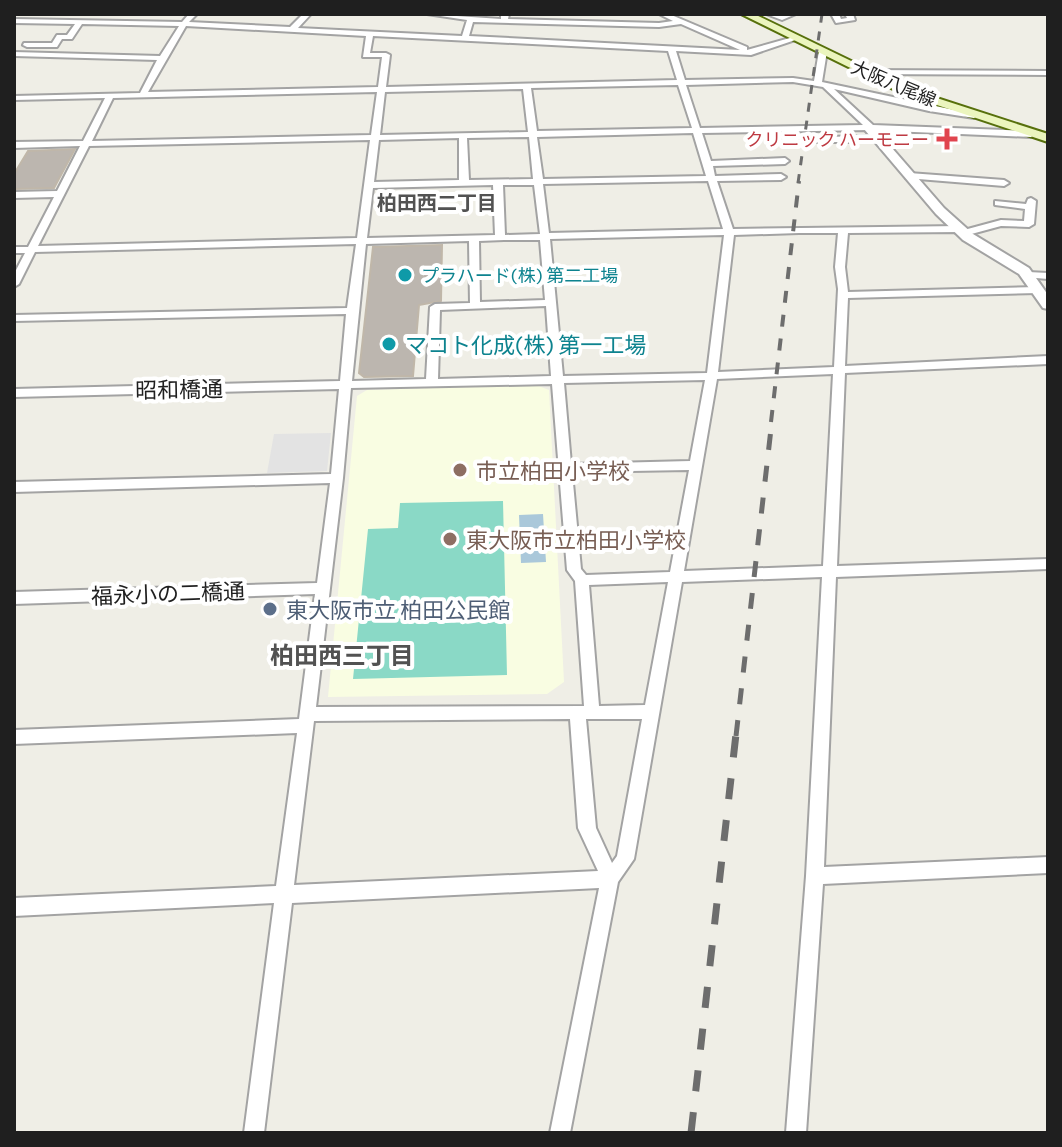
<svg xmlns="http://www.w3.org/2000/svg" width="1062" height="1147" font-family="Commissioner,'Noto Sans JP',sans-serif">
<rect width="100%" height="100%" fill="#efeee6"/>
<polygon fill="#f9fde2" points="536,385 549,390 564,682 547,694 328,697 357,396 367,390"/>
<polygon fill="#8ad9c6" points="503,501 507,675 353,679 368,529 398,528 400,503"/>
<polygon fill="#e3e3e3" points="331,433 327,471 267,473 274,434"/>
<polygon fill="#aac8da" points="543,514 546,562 521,563 519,515"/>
<g fill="#bcb6af" stroke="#c0b7a9" stroke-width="2">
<polygon points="75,149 54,188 14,189 14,174 28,151"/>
<polygon points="442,245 441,301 419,305 413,376 364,377 359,373 373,247"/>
</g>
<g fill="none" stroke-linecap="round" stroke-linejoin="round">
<g stroke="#a3a3a3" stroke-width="4">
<g id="minor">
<path d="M189,14H197L189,22L290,27L303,14H311L298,28L462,36L467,20L427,14L501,19V14H509L508,19L659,23L673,21L659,14H669L747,47V50L797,36L801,38L751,55L676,51L685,80L793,78L814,81L819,51L823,49L827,51L822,82L978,115L974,118L929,111L834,89L873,125L1031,131L1035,134L1031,137L868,130L702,133L711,161L785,158L789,161L785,164L713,166L715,176L781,174L786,177L781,180L717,181L733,229L960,226L964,230L1001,220L1024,221L1025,209L995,205V201L1026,204L1028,199L1031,198L1036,201L1034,224L1029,227L1001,226L964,236L961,235L960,232L848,233L845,267L848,292L1038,287L1043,290L1038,293L848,298L845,366L1048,356V364L845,373L837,566L1048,559V569L836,577L824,867L1048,857V873L823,884L806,1133H786L806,876L822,577L682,582L634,859L618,882L570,1133H550L599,888L292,903L264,1133H244L274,903L14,916V898L276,886L297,733L14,744V730L299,719L315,594L14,604V592L317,583L330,483L14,492V482L331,474L339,389L14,397V389L340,381L346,314L14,321V315L347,308L356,244L35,252L19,284L14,287V274L25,253H14V247H28L54,197L14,198V192L57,191L80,146L14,148V142L83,141L105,98L14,100V96L140,93L157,60L14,56V52L160,56L179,26L82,24L72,39H62L57,47H27L23,45L24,43H52L57,35H67L75,24L14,23V19L182,22ZM473,22L659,27L681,24L740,50L469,36ZM186,26L366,36L363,57H382L378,87L148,92ZM373,36L668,51L677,80L386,87L390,55L386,53H370ZM793,82L823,87L863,125L700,128L686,85ZM678,85L692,128L537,131L531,88ZM523,89L528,132L380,135L385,92ZM377,92L371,135L92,141L113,98ZM693,133L706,176L543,179L537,137ZM529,137L533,179L469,180L467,138ZM459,138V180L374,182L379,140ZM370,140L357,238L38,246L89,146ZM708,181L723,229L549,233L543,184ZM493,185L495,235L367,238L373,188ZM503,185H534L540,234L505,235ZM799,233H838L835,267L838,289L834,367L718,372L734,235ZM724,235L707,373L563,376L550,239ZM504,240H540L545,300L480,302L479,241ZM469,241L470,303L435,304L430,307L426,379L352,381L366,244ZM546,306L551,376L438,379L440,310ZM833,374L823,566L684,571L717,379ZM705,380L690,461L571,464L564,383ZM552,384L567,570L575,581L584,706L316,707L343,478L351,388ZM689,470L670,572L586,575L581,569L572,472ZM668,582L645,705L599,706L589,585ZM570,719L578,828L598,871L294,885L314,721ZM586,719H642L617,856L612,863L596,828Z"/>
<polygon points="766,14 796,14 782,20"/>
<polygon points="831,14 839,14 841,19 847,18 845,14 853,14 855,20 836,23"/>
<polygon points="863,70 1048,71 1048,75 860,74 859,72"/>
<polygon points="817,137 879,136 883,139 879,142 814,142 814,138"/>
<polygon points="909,173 1004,180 1009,183 1004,186 906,178 906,174"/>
<polygon points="1028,272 1048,273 1048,279 1024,277 1024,273"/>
</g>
</g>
<g stroke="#a3a3a3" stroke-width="4">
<polygon id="tertiary" points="864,125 872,125 944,208 973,234 1029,268 1048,295 1048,309 1043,308 1019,274 963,240 936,214 864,129"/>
</g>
<g stroke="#57700c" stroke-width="4">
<polygon id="secondary" points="741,14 754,14 909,89 1048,134 1048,142 901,93"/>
</g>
<use href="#minor" fill="#fff" fill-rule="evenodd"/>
<use href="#tertiary" fill="#fff" fill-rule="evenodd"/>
<use href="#secondary" fill="#ebf5be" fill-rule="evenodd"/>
<polyline stroke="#6d6d6d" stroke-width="3" stroke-dasharray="9 9" stroke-linecap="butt" points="798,183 822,14"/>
<polyline stroke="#6d6d6d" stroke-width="4" stroke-dasharray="12 12" stroke-linecap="butt" points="771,422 799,181"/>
<polyline stroke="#6d6d6d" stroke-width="5" stroke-dasharray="16 16" stroke-linecap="butt" points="736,736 772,420"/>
<polyline stroke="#6d6d6d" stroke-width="7" stroke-dasharray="21 21" stroke-linecap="butt" points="691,1133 736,734"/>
</g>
<path fill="#e0444e" stroke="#fff" stroke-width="3" d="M943 127h8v8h8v8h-8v8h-8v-8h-8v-8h8z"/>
<g fill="#0f9aa8" stroke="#fff" stroke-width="3">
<circle cx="405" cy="275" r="8"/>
<circle cx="389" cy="344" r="8"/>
</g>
<g fill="#8d6e63" stroke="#fff" stroke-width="3">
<circle cx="460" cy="470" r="8"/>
<circle cx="450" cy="539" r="8"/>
</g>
<circle fill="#5c6f8a" stroke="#fff" stroke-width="3" cx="270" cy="609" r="8"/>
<g text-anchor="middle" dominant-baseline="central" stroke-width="8" stroke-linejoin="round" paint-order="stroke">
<g font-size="18" fill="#1f1f1f" stroke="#fff">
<text transform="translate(894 83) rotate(23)">大阪八尾線</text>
</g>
<g font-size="18" fill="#be3a42" stroke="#fff" text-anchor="end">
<text x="929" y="139">クリニック ハーモニー</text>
</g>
<g font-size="18" fill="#0d838f" stroke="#fff" text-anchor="start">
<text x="421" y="275">プラハード(株) 第二工場</text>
</g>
<g font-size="20" font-weight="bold" fill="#525252" stroke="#fff">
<text x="437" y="202">柏田西二丁目</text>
</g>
<g font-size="22" fill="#0d838f" stroke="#fff" text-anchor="start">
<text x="405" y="344">マコト化成(株) 第一工場</text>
</g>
<g font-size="22" fill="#1f1f1f" stroke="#fff">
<text transform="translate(179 389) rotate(-1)">昭和橋通</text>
<text transform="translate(168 593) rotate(-2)">福永小の二橋通</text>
</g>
<g font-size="22" fill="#785e54" stroke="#fff" text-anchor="start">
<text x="476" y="470">市立柏田小学校</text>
<text x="466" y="539">東大阪市立柏田小学校</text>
</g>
<g font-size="22" fill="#4e5e75" stroke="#fff" text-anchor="start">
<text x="286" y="609">東大阪市立 柏田公民館</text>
</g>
<g font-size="24" font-weight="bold" fill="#525252" stroke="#fff">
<text x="342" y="654">柏田西三丁目</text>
</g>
</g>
<rect width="1062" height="1147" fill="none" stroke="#1f1f1f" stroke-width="32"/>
</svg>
